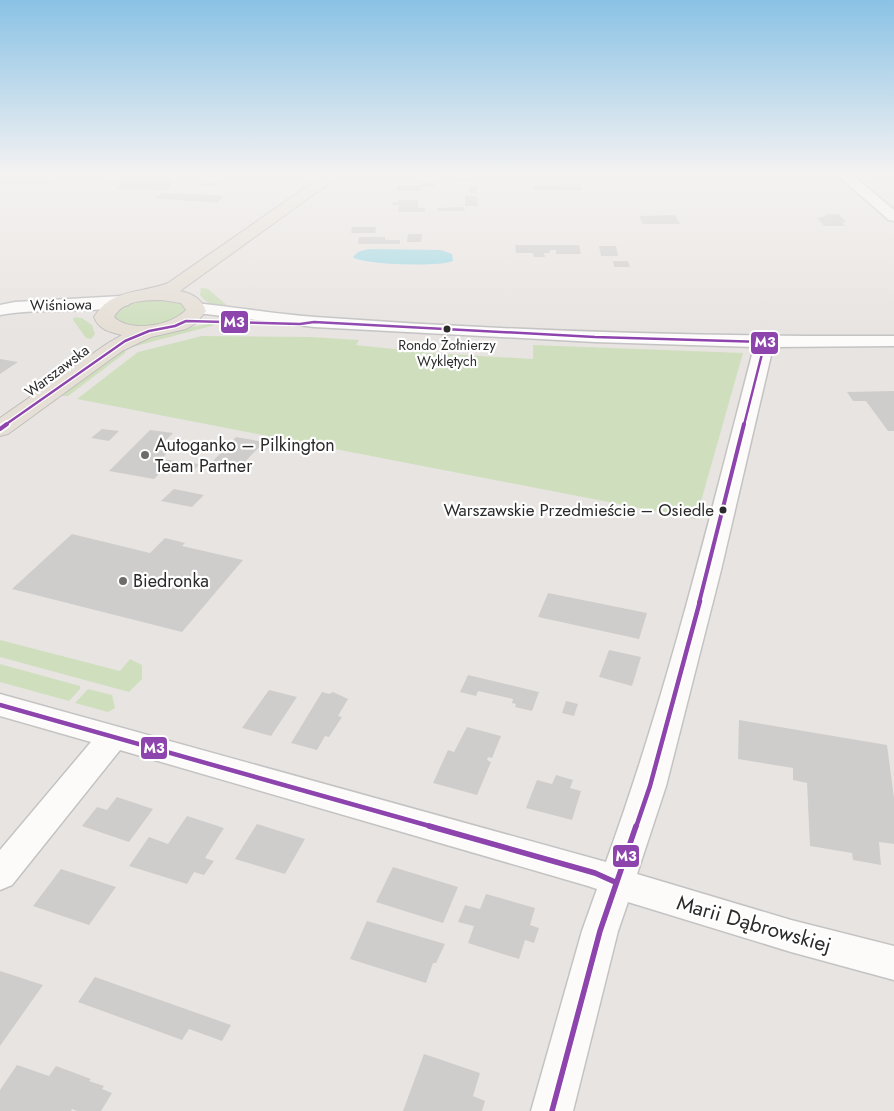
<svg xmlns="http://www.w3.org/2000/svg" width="894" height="1111" font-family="Jost,sans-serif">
<rect width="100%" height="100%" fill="#e8e4e1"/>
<g fill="#cfdfbe">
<path d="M201,288L208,289L229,307L226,310C216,307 207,304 200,295Z"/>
<path d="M165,298L183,304L187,310L167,325L128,327L113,318C121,298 146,300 165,298Z"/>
<polygon points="74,317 82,318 92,325 95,334 91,339 86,338 73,320"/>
<polygon points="211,324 215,325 132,347 126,345 145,337 196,326"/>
<polygon points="202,336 311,337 359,340 356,345 431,353 533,359 533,345 743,353 696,519 77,399 138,352"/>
<polygon points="120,350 125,351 125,353 68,396 58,396"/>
<polygon points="0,640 120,671 130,659 142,665 142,679 129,692 0,657"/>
<polygon points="0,664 80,686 80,689 69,701 0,682"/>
<polygon points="88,689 112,695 115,708 108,712 75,703"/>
</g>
<path fill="#9dd7e1" d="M368,249L441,250L452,254L453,261C441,267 362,265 353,257L358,252Z"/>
<g fill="#cfcdcb">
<polygon points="42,174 39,178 57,180 54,183 0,184 0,178 21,179 23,175"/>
<polygon points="88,174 110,174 106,180 85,181"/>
<polygon points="194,174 213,174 211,177 192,177"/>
<polygon points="475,174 497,174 498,181 451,181 451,178 476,178"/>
<polygon points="176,178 168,190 117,189 121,183 109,183 111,181 125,181 126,179"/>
<polygon points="223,182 222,185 198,186 200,183"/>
<polygon points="422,182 435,182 435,187 422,187 421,190 415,191 397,191 397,185 422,185"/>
<polygon points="580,184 582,190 534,190 532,185"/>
<polygon points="469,186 477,186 477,193 470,193"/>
<polygon points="162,193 198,194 224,196 217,203 155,198"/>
<polygon points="465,196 477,196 478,206 465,206"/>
<polygon points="399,200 418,200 418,208 425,208 425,212 398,212 399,205 392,205 393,202 399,203"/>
<polygon points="464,207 465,211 438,211 438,208"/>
<polygon points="825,214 839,214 846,222 842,222 845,226 824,226 817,218 827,216"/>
<polygon points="675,215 680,224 643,224 639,216"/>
<polygon points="352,227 376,227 376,229 375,233 351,233"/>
<polygon points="408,234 422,234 421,242 407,242"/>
<polygon points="359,237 385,237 385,240 400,240 400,244 358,244"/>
<polygon points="515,245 579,245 581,254 556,254 556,250 550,250 550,253 544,253 545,257 534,257 533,253 516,253"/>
<polygon points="599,246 616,246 618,256 601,256"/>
<polygon points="613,261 628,261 630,267 614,267"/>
<polygon points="0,359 18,362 0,374"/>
<polygon points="894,391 894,431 888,431 866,401 853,401 847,392"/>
<polygon points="102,429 119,431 109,441 91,438"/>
<polygon points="150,430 173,433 156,450 168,451 162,459 199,464 192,473 164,469 154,479 109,471"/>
<polygon points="236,437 264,442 240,467 212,462"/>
<polygon points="174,489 204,495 192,507 161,501"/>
<polygon points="72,534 150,553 165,538 185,543 182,546 243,560 182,632 12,589"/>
<polygon points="548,593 647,613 639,639 538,617"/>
<polygon points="609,650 641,657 632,686 599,677"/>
<polygon points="468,675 539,692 532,711 515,707 516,704 512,703 513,699 478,691 476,696 460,692"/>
<polygon points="269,690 297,697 271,736 242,728"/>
<polygon points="322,692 329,694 333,692 348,699 338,716 342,717 329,737 325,736 317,750 291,743"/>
<polygon points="566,701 578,704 574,716 562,713"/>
<polygon points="739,720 887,745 894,798 894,844 879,842 881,865 853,860 852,853 810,846 807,783 793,780 793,768 738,759"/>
<polygon points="467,727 501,736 492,758 488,757 487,760 491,762 477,795 433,783 448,750 454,752"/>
<polygon points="556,775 573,780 570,788 581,791 572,820 526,808 537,780 552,784"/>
<polygon points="117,797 153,809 129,842 82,826 97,807 107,810"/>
<polygon points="187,816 224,828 205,858 214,861 204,875 194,872 187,884 129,866 149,837 168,844"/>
<polygon points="257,824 305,839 285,874 235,859"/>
<polygon points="393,867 458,887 443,923 376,902"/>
<polygon points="61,869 116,887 89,925 33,906"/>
<polygon points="486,894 535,908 530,925 539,928 534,943 525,940 519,959 468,943 474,926 458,922 465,905 480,909"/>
<polygon points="367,921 445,944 436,963 433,963 426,983 350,959"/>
<polygon points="0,971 43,985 0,1046"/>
<polygon points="95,977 231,1025 222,1041 189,1029 182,1040 78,1002"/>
<polygon points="424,1054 480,1073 473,1096 485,1101 482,1111 403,1111"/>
<polygon points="17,1065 49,1076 56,1066 91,1079 89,1081 104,1086 102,1089 112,1093 101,1111 77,1111 72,1109 71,1111 0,1111 0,1090"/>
</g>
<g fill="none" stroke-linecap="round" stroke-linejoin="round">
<g stroke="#c4c3c3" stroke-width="3">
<g id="minor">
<polygon points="836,174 851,174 894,210 894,221 889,220"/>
<path d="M122,296L128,297L131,301L128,305C86,315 42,307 0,315V305L15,302Z"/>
<path d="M195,303C235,307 275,314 315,317C508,331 701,337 894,336V346L773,347L721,570L666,786L637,874L791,920L894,946V980L791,952L628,902L618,931L573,1111H531L582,931L597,889L588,886L120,750L12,885L0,890V850L91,742L0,716V694L606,862C667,694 709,520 754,347L595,342L314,327L189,312L186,308L189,304Z"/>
</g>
</g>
<g stroke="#c0bfbe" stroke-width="2">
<path id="major" d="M325,174H342L180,291C193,294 201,298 206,311L196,323L186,329L151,337L122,351L8,434L0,436V418L108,343L122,335C110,332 99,330 94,317C112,288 139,294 168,283ZM162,300L181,303L186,310C171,326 130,333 114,317C123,300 145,300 162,300Z"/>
</g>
<use href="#minor" fill="#fcfbfa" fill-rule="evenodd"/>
<use href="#major" fill="#e5dfd6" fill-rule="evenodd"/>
<g stroke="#fff" stroke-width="5">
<polyline id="bus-1-far3" points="5,425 125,341 149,331 175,326 186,321 300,324 314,322 595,337 765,342 744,425"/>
</g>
<g stroke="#fff" stroke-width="8">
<g id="bus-1-far2">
<polyline points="0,429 7,424"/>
<polyline points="699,603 744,424"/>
</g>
</g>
<g stroke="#fff" stroke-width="8">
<g id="bus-1-far1">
<polyline points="0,705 433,827"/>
<polyline points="636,827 650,786 700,601"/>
</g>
</g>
<g stroke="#fff" stroke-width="9">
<g id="bus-1">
<polyline points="429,826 595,873 615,882"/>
<polyline points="552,1111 600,931 636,826"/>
</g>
</g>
<use href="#bus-1-far3" stroke="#8e44ad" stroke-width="2.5"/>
<use href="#bus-1-far2" stroke="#8e44ad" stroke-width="4"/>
<use href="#bus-1-far1" stroke="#8e44ad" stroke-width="4.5"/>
<use href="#bus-1" stroke="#8e44ad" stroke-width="5.5"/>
</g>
<linearGradient id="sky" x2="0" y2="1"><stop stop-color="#8ac2e5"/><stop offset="0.53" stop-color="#f5f3f2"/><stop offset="1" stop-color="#f5f3f2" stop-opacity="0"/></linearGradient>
<rect width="894" height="330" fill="url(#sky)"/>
<g fill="#2b2b2b" stroke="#fff" stroke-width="2">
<circle cx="447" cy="329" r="4.5"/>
<circle cx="723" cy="510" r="4.5"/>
</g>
<g fill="#6d6c6b" stroke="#fff" stroke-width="2">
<circle cx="145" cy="455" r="5"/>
<circle cx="123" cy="581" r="5"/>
</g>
<g text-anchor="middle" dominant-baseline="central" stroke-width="4.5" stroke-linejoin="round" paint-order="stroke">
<g font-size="14" fill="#2b2b2b" stroke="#fff">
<text x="447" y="345">Rondo Żołnierzy<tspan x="447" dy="16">Wyklętych</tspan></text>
</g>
<g font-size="15" fill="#2b2b2b" stroke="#fff">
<text transform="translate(61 305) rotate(-1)">Wiśniowa</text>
<text transform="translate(57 371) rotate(-37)">Warszawska</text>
</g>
<g font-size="17" fill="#2b2b2b" stroke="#fff" text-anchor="end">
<text x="714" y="510">Warszawskie Przedmieście – Osiedle</text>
</g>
<g font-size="18" fill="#2b2b2b" stroke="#fff" text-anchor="start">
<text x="155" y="445">Autoganko – Pilkington<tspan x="155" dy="21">Team Partner</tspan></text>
<text x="133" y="581">Biedronka</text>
</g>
<g font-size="21" fill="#2b2b2b" stroke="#fff">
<text transform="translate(754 924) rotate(16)">Marii Dąbrowskiej</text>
</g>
</g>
<g stroke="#fff" stroke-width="2">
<rect x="220" y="310" width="29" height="24" rx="5" fill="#8e44ad"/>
<rect x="750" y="331" width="29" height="24" rx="5" fill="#8e44ad"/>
<rect x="140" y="736" width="28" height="24" rx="5" fill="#8e44ad"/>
<rect x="612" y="844" width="28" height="24" rx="5" fill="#8e44ad"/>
</g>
<g font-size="14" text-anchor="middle" font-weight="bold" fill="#fff">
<text x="234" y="327">M3</text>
<text x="765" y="347">M3</text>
<text x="154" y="753">M3</text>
<text x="626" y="861">M3</text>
</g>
</svg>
